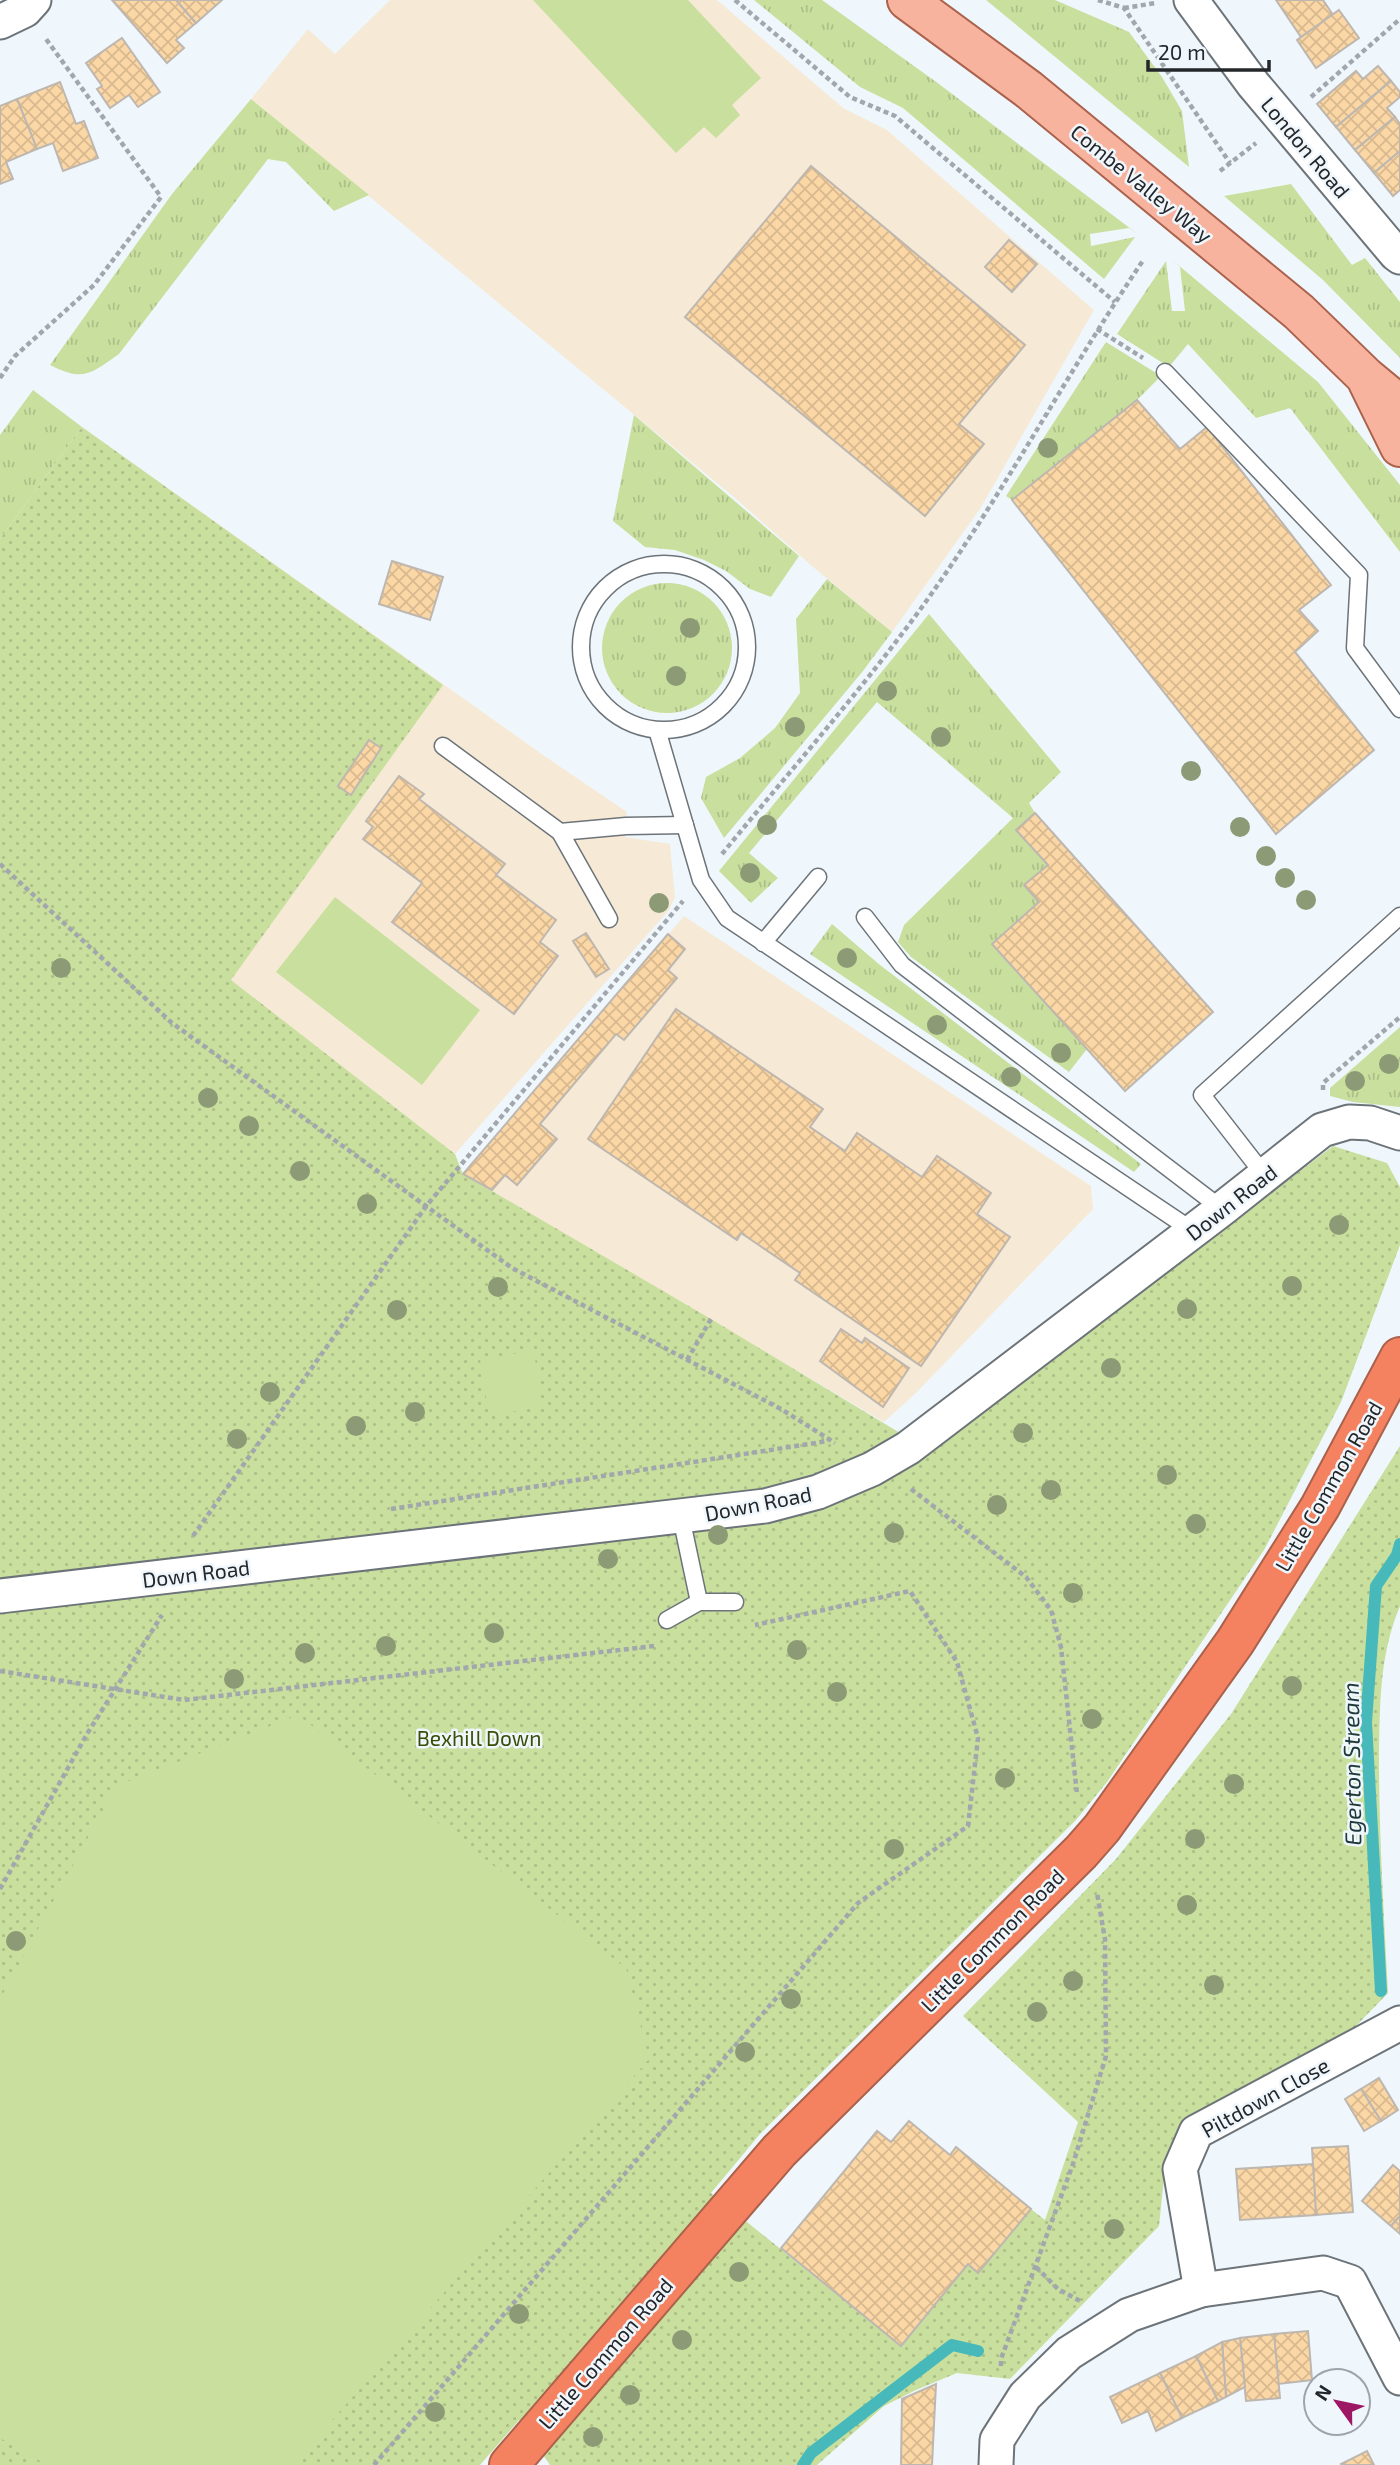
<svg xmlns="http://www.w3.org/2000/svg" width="1400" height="2465" font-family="'Exo 2',sans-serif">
<defs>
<pattern id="grass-tufts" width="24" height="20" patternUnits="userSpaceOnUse" patternTransform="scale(1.75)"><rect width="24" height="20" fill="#c9df9e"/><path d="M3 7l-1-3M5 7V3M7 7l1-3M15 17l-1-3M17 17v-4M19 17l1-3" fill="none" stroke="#acbf88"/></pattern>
<pattern id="park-dots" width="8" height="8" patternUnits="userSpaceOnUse" patternTransform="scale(1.75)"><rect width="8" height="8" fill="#c9df9e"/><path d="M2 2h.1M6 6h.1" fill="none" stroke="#acbf88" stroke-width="1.8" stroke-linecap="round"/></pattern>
<pattern id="building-cross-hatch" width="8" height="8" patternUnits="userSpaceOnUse" patternTransform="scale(1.75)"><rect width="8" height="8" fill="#fcd7a6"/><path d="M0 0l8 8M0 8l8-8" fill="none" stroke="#d8b98f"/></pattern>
</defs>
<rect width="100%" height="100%" fill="#eff7fd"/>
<g fill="#f6ead6">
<polygon points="390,0 717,0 843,108 887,130 1094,310 980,509 892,632 813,567 735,498 251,99 308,29 335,54"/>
<polygon points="82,427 543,755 627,812 625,837 670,844 675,897 669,910 455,1154 230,980 0,539"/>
<polygon points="684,916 1091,1186 1093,1209 917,1392 884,1422 463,1174"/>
</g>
<g fill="url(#grass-tufts)">
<polygon points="754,0 822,0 939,84 1139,235 1129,228 1090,234 1091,246 1135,237 1104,279 903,108 860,87"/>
<polygon points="986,0 1055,0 1129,32 1162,77 1182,111 1189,167"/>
<path d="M251,99L369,195L334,211L286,162L268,159L119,354C90,374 84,382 50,365L172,194Z"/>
<polygon points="1291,184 1352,265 1365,258 1400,302 1400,358 1323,280 1224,196"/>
<polygon points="1171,259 1318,382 1400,485 1400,552 1290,408 1256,418 1188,344 1169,367 1117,334 1166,261 1172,311 1185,311 1180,267"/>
<polygon points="1106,342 1161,376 1137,400 1012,500 1006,496"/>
<polygon points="33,390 82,427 0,539 0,435"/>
<polygon points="634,415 799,556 771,597 750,589 726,571 704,560 675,550 645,547 613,521"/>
<polygon points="827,579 892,632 863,671 724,838 701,798 706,777 740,758 775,728 800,693 796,619"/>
<circle cx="667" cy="648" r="65"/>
<polygon points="929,614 1061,772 1029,803 1035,813 1017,830 1048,865 1025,885 1039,902 993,944 1087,1049 1069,1072 911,957 898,942 904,925 1013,818 877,702 749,853 778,878 751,903 719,871"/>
<polygon points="832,924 880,965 1141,1164 1134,1172 810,954"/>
<polygon points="1400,1027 1400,1107 1353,1102 1330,1096 1330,1088"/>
</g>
<path fill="url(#park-dots)" d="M82,427L443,685L231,980L455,1154L463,1174L711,1319L930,1451L1333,1146L1387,1163L1400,1187V1245L1341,1402L1264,1550L1107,1782L1076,1820L760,2134L711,2193L901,2346L968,2264L978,2272L1031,2209L1045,2220L1078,2122L963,2016L1116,1859L1231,1714L1400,1446V1606C1379,1656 1380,1705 1379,1758C1379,1837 1384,1915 1388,1993L1354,2028L1182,2125L1165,2168L1159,2226L1010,2379L957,2373L916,2390L884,2406L817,2465H550L519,2420L480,2465H0V539Z"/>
<g fill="#c9df9e">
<polygon points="533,0 688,0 761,78 732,105 740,115 716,138 704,127 676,153"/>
<polygon points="335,897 480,1010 422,1085 276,972"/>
<polygon points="534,1351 542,1407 489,1415 480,1359"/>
<polygon points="298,1715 626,1968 649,2059 293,2465 47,2465 0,2438 0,1999 116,1786"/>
</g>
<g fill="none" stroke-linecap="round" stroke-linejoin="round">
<g stroke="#48b9ba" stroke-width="12">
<polyline points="1381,1991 1366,1722 1376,1586 1397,1555 1400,1544"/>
<polyline points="803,2465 811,2453 952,2345 978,2351"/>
</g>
</g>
<g fill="url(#building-cross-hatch)" stroke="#bdb7b0" stroke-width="2">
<polygon points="112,0 176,0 196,23 176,40 184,48 167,63"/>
<polygon points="176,0 222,0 196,23"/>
<polygon points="1276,0 1323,0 1333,15 1301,37"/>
<polygon points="1339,10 1359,38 1316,68 1297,40"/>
<polygon points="122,38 160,92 138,107 129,95 110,108 97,89 102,86 86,63"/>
<polygon points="1378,66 1391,81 1336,127 1317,104 1356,71 1363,79"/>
<polygon points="1391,81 1400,92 1400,97 1387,108 1395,117 1355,150 1336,127"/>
<polygon points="60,82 76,124 84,121 98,158 63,171 53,143 37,149 17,99"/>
<polygon points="17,99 37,149 6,162 13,179 0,184 0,106"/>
<polygon points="1395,117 1400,124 1400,151 1374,173 1355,150"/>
<polygon points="1400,151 1400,190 1393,196 1374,173"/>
<polygon points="811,166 1025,345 959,424 984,444 925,516 685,317"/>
<polygon points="1009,240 1037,264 1012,292 985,267"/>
<polygon points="1137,400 1180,449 1207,427 1331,585 1299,610 1318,631 1295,652 1374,750 1276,834 1012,500"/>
<polygon points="392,561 443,577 430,620 379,604"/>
<polygon points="369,740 381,748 351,795 338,786"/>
<polygon points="399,776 424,794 419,799 505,864 496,875 556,920 540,942 558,956 514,1014 392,922 422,883 363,839 373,827 366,821"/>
<polygon points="1035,813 1213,1012 1125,1091 992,944 1039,902 1024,885 1048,865 1016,830"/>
<polygon points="586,933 609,969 596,977 573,941"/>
<polygon points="668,934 685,949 668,970 677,978 624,1040 616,1034 540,1124 557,1139 517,1185 505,1175 492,1190 463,1174"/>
<polygon points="676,1009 823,1109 810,1127 845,1151 857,1133 922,1177 937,1156 991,1193 977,1214 1010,1237 921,1366 795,1280 800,1273 741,1233 737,1240 588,1139"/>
<polygon points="841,1329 862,1343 865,1338 909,1368 883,1407 820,1361"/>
<polygon points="1379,2078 1398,2110 1381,2121 1361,2089"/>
<polygon points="1361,2089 1381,2121 1364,2131 1345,2099"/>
<polygon points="909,2121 950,2155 956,2147 1031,2209 978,2273 968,2264 901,2346 781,2248 877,2131 891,2142"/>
<polygon points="1348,2146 1353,2212 1316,2215 1312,2148"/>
<polygon points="1313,2164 1316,2215 1240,2220 1236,2169"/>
<polygon points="1393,2165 1400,2171 1400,2216 1391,2226 1362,2201"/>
<polygon points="1400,2216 1400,2234 1391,2226"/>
<polygon points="1308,2331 1312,2380 1278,2384 1274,2334"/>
<polygon points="1274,2334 1280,2398 1246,2401 1240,2338"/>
<polygon points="1240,2338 1245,2387 1226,2397 1222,2342"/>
<polygon points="1222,2342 1226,2397 1218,2401 1196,2356"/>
<polygon points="1196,2356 1218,2401 1182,2418 1160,2373"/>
<polygon points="1160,2373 1182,2418 1156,2431 1148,2411 1122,2423 1110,2397"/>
<polygon points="936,2384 932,2465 901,2465 902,2399"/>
<polygon points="1367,2451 1374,2465 1342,2465 1341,2464"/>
</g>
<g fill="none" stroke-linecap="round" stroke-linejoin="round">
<g stroke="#6d7479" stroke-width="19">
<g id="lane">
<polyline points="1165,372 1359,575 1355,648 1400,709"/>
<circle cx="664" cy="647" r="83"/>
<polyline points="658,733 701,880 727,918 1193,1231"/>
<polyline points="443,746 560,832 626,826 685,825"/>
<polyline points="560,832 609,919"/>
<polyline points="865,917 902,965 1222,1209"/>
<polyline points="763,943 818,877"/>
<polyline points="1265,1176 1202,1095 1400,916"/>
<polyline points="681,1517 699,1602"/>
<polyline points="667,1620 699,1602 735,1602"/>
</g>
</g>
<g stroke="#6d7479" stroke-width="37">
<g id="street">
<polyline points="1191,0 1253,84 1396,254 1400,257"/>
<polyline points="0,22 25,10 34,0"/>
<polyline points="0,1596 765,1506 818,1492 872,1469 908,1448 1222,1209 1322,1130 1349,1122 1370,1123 1400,1133"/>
<polyline points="1201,2290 1180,2169 1196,2132 1400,2023"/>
<polyline points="996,2465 997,2440 1025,2396 1069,2353 1129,2315 1201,2290 1323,2273 1350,2282 1400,2378"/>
</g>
</g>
<g stroke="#ab624c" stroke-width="42">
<g id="primary">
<polyline points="907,0 1028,89 1220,247 1299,312 1366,377 1400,405"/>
<polyline points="1368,382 1400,447"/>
</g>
</g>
<g stroke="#ab624c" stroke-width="42">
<polyline id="highway" points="509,2465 779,2151 1081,1852 1102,1828 1235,1642 1320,1507 1400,1357"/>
</g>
<g stroke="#a1a7ac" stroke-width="4.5" stroke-dasharray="5 3.5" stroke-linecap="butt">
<polyline points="735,0 850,97 895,116 1115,302"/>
<polyline points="1098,0 1124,8 1230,163"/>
<polyline points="1124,8 1156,3"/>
<polyline points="1311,97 1400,19"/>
<polyline points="1220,171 1256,143"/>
<polyline points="1097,329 1143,358"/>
<polyline points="0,378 15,356 94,285 161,197 46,39"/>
<path d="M722,854C789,772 860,692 922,607C1003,495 1067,373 1144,259"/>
<polyline points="0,864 172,1023 512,1268 781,1409 835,1443"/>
<polyline points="1323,1090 1323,1083 1400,1017"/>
<polyline points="687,1360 711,1319"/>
<polyline points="911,1489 1026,1577 1051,1610 1061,1647 1077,1794"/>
<polyline points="391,1509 828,1441"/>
<polyline points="193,1536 427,1205 683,901"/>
<polyline points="0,1671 184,1700 654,1646"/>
<polyline points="0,1889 87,1734 162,1615"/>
<polyline points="1036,2267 1058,2289 1082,2302"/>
<polyline points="1001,2366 1001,2359 1073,2164 1106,2056 1105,1939 1097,1893"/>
<polyline points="374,2465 858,1903 968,1826 978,1738 957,1662 910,1591 755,1625"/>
</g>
<use href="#lane" stroke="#fff" stroke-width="16"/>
<use href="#street" stroke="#fff" stroke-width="33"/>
<use href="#primary" stroke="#f8b39f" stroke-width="38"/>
<use href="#highway" stroke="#f4815f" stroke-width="38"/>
</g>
<g fill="#8c9a75">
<circle cx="1048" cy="448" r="10"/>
<circle cx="690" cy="628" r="10"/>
<circle cx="676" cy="676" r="10"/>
<circle cx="887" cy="691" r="10"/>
<circle cx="795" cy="727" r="10"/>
<circle cx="941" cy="737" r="10"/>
<circle cx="1191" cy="771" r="10"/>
<circle cx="767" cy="825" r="10"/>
<circle cx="1240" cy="827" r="10"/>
<circle cx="1266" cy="856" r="10"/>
<circle cx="750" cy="873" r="10"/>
<circle cx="1285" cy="878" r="10"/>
<circle cx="1306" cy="900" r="10"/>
<circle cx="659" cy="903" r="10"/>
<circle cx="847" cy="958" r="10"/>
<circle cx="61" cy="968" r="10"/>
<circle cx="937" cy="1025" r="10"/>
<circle cx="1061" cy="1053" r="10"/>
<circle cx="1389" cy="1064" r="10"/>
<circle cx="1011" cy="1077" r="10"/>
<circle cx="1355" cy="1081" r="10"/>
<circle cx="208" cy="1098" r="10"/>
<circle cx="249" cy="1126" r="10"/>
<circle cx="300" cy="1171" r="10"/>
<circle cx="367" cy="1204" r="10"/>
<circle cx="1339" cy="1225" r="10"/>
<circle cx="1292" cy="1286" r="10"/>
<circle cx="498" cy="1287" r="10"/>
<circle cx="1187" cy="1309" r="10"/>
<circle cx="397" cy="1310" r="10"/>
<circle cx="1111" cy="1368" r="10"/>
<circle cx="270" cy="1392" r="10"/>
<circle cx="415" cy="1412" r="10"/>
<circle cx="356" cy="1426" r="10"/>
<circle cx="1023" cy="1433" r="10"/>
<circle cx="237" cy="1439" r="10"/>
<circle cx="1167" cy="1475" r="10"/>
<circle cx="1051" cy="1490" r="10"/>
<circle cx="997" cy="1505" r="10"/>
<circle cx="1196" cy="1524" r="10"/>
<circle cx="894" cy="1533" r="10"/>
<circle cx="718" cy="1535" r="10"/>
<circle cx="608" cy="1559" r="10"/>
<circle cx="1073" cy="1593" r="10"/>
<circle cx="494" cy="1633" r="10"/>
<circle cx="386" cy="1646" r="10"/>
<circle cx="797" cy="1650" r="10"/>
<circle cx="305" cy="1653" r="10"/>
<circle cx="234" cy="1679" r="10"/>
<circle cx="1292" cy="1686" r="10"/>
<circle cx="837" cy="1692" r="10"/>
<circle cx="1092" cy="1719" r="10"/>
<circle cx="1005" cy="1778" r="10"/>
<circle cx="1234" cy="1784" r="10"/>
<circle cx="1195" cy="1839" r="10"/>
<circle cx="894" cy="1849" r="10"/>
<circle cx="1187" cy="1905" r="10"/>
<circle cx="16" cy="1941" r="10"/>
<circle cx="1073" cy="1981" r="10"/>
<circle cx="1214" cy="1985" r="10"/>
<circle cx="791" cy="1999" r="10"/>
<circle cx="1037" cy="2012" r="10"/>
<circle cx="745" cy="2052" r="10"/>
<circle cx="1114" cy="2229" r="10"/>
<circle cx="739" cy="2272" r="10"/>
<circle cx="519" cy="2314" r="10"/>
<circle cx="682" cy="2340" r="10"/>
<circle cx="630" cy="2395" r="10"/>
<circle cx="435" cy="2412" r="10"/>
<circle cx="593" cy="2437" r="10"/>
</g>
<g text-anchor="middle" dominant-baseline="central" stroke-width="5" stroke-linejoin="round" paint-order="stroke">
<g font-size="21" fill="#24272a" stroke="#eff7fd">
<text transform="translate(1306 147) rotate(50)">London Road</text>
<text transform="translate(1142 183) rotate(39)">Combe Valley Way</text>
<text transform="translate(1231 1202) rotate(-38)">Down Road</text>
<text transform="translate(1328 1486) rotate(-60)">Little Common Road</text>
<text transform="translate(758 1503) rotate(-11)">Down Road</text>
<text transform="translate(196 1573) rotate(-7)">Down Road</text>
<text transform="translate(992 1940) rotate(-45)">Little Common Road</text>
<text transform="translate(1265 2097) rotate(-29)">Piltdown Close</text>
<text transform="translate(605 2353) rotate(-49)">Little Common Road</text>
</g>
<g font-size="21" fill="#3b4d05" stroke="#eff7fd">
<text x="479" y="1737">Bexhill Down</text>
</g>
<g font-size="23" font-style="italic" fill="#1f3838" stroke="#eff7fd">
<text transform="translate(1351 1764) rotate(-91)">Egerton Stream</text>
</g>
</g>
<g transform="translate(1337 2402) rotate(303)"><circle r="33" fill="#eff7fd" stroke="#9ea4a9" stroke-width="2"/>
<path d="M0-5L12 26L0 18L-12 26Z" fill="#9e1765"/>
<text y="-10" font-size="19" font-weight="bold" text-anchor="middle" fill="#24272a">N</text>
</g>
<path d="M1148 60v10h121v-10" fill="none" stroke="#24272a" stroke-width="3.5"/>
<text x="1158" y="60" font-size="21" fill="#24272a" stroke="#eff7fd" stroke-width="5" paint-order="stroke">20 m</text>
</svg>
